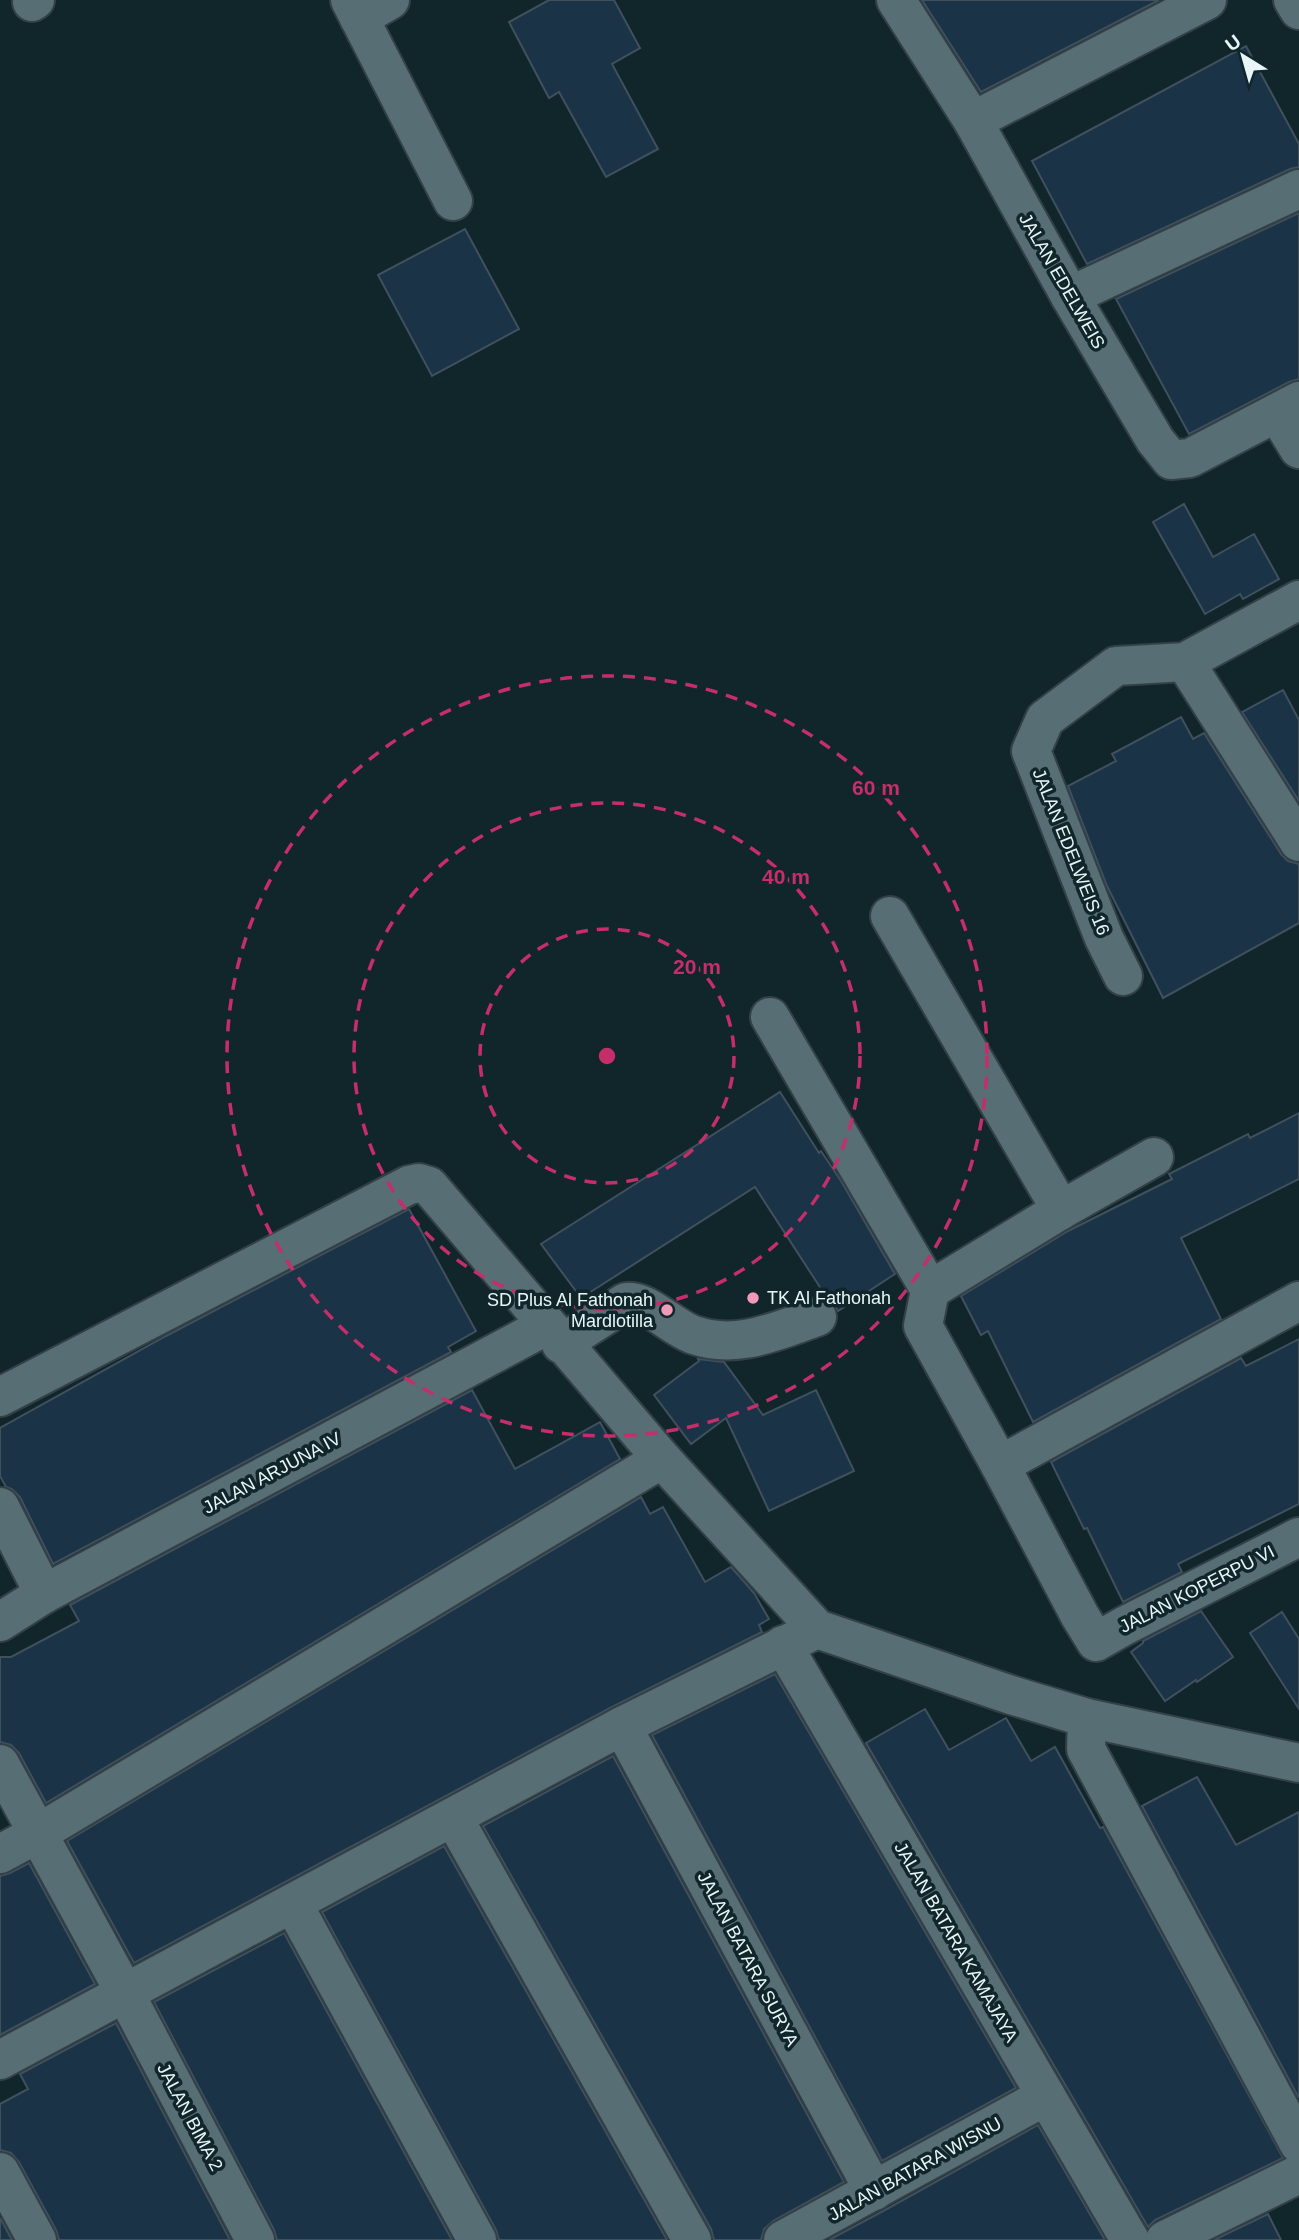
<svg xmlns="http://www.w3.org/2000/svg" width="1299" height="2240" font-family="Helvetica,sans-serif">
<rect width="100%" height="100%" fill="#10262b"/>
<g fill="#1b3346" stroke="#40505d" stroke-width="2">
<polygon points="549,0 614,0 640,48 612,64 658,149 606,177 559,92 549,98 509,22"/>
<polygon points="922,0 1159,0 981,92"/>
<polygon points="1246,46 1299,144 1299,167 1290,169 1087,264 1032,161"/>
<polygon points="1299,213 1299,379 1289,382 1189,434 1116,299"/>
<polygon points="465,229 519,329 432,376 378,275"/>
<polygon points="1184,504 1213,557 1254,534 1279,579 1243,599 1240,594 1205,614 1153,522"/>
<polygon points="1283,690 1299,720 1299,801 1242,712"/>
<polygon points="1181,717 1193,739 1204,733 1281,854 1288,861 1299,864 1299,923 1163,998 1107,886 1068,786 1116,761 1112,754"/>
<polygon points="780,1092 819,1153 821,1151 841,1181 895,1274 838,1311 832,1301 827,1298 755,1187 581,1298 541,1244"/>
<polygon points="1299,1113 1299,1179 1181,1238 1221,1319 1033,1422 988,1331 981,1335 961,1296 1068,1231 1172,1179 1169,1174 1248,1134 1250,1138"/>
<polygon points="409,1209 476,1331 448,1347 451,1352 53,1564 20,1497 12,1489 6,1487 0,1476 0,1428 166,1336"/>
<polygon points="1299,1339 1299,1504 1178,1564 1182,1572 1123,1602 1087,1528 1084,1529 1051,1462 1241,1358 1246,1366"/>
<polygon points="698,1359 724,1362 763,1415 816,1390 854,1471 769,1511 726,1418 691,1444 654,1395 699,1361"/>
<polygon points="472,1390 515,1469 600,1422 620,1459 46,1803 19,1753 11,1745 0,1742 0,1657 11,1657 79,1621 70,1605"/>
<polygon points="641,1497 650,1514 663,1507 705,1582 731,1567 754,1593 769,1619 759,1625 762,1632 612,1707 134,1963 67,1841"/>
<polygon points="1201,1611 1233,1657 1197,1682 1196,1680 1165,1701 1131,1652 1143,1643 1143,1641"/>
<polygon points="1282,1612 1299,1639 1299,1709 1250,1633"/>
<polygon points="775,1674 1016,2088 882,2161 652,1735"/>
<polygon points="925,1709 949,1750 1006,1718 1031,1761 1055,1747 1100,1828 1103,1827 1283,2158 1155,2220 1148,2227 866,1743"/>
<polygon points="613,1756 844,2182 773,2221 764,2229 761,2240 714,2240 711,2229 483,1826"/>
<polygon points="1197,1777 1236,1845 1299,1812 1299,2098 1142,1806"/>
<polygon points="444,1846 667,2240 499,2240 496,2230 322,1912"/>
<polygon points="29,1863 95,1984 0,2035 0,1876 10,1873"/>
<polygon points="284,1933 452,2240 277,2240 274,2230 154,2002"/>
<polygon points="116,2023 230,2240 59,2240 56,2230 19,2162 11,2153 0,2150 0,2104 28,2089 20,2074"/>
<polygon points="1038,2125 1105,2240 829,2240 885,2210"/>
<polygon points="1268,2214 1281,2240 1214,2240"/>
<polygon points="0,2218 12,2240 0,2240"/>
</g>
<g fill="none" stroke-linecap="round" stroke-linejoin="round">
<g stroke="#334146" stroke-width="42">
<g id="minor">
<polyline points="350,0 453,201"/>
<polyline points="896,0 973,121 1070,296 1155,440 1171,460 1190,458 1299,401"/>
<polyline points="1293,0 1299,10"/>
<polyline points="32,2 35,0"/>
<polyline points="359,18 390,0"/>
<polyline points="973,121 1207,0"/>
<polyline points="1070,296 1299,189"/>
<polyline points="1277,413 1299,449"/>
<polyline points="1185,662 1299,842"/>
<polyline points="890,916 1061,1210"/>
<polyline points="1123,976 1104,938 1031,751 1045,719 1116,666 1185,662 1299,600"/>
<polyline points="770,1017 930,1290 923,1326 1000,1465 1080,1616 1096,1642 1124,1626 1299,1537"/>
<polyline points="930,1290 1061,1210 1154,1157"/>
<path d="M561,1344L626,1302C645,1298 674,1329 694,1335C737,1350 776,1331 817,1317"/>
<polyline points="0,1397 409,1185 419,1183 429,1186 662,1459 817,1629 1011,1695 1087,1718 1299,1763"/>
<polyline points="1000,1465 1299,1301"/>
<polyline points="0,1507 44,1594"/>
<polyline points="0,1622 44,1594 546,1326"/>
<polyline points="783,1645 1130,2240"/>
<polyline points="1087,1718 1086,1749 1299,2144"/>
<polyline points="622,1726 874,2191"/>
<polyline points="0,1764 125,1993 255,2240"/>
<polyline points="453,1817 692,2240"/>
<polyline points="0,1854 37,1834 662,1459"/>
<polyline points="293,1904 477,2240"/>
<polyline points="0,2060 622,1726 817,1629"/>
<polyline points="0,2172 37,2240"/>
<polyline points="783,2240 1046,2096"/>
<polyline points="1165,2240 1299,2174"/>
</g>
</g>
<use href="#minor" stroke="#576e74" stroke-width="38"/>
</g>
<g fill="none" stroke="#c62e6b" stroke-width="3.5" stroke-dasharray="12 9">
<circle cx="607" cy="1056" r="127"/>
<circle cx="607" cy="1056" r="253"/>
<circle cx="607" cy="1056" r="380"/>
</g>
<g fill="#ef9ab8" stroke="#10262b" stroke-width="2.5">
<circle cx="753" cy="1298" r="7"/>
<circle cx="667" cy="1310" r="7"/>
</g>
<g text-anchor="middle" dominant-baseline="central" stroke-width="7" stroke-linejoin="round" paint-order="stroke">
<g font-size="18" fill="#e8f6f9" stroke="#10262b">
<text transform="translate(1062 281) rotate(60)">JALAN EDELWEIS</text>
<text transform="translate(1071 852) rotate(68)">JALAN EDELWEIS 16</text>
<text transform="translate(272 1473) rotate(-28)">JALAN ARJUNA IV</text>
<text transform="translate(1197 1589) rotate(-27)">JALAN KOPERPU VI</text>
<text transform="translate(956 1942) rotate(60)">JALAN BATARA KAMAJAYA</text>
<text transform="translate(748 1959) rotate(62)">JALAN BATARA SURYA</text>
<text transform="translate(190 2117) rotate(62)">JALAN BIMA 2</text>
<text transform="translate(915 2169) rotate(-29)">JALAN BATARA WISNU</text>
</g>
<g font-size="18" fill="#e8f6f9" stroke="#10262b" text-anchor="start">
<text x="767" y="1298">TK Al Fathonah</text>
<text x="653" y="1300" text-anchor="end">SD Plus Al Fathonah<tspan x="653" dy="21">Mardlotilla</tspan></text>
</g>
</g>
<circle cx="607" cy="1056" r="10" fill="#c62e6b" stroke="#10262b" stroke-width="3.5"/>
<g font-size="21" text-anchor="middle" font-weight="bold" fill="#c62e6b" stroke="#10262b" stroke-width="7" stroke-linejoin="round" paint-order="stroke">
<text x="876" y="795">60 m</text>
<text x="786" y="884">40 m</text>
<text x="697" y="974">20 m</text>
</g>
<g transform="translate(1243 56) rotate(323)" stroke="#10262b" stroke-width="5" paint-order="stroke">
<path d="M0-5L12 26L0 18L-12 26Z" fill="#e8f6f9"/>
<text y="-10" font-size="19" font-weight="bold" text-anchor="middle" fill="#e8f6f9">U</text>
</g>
</svg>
